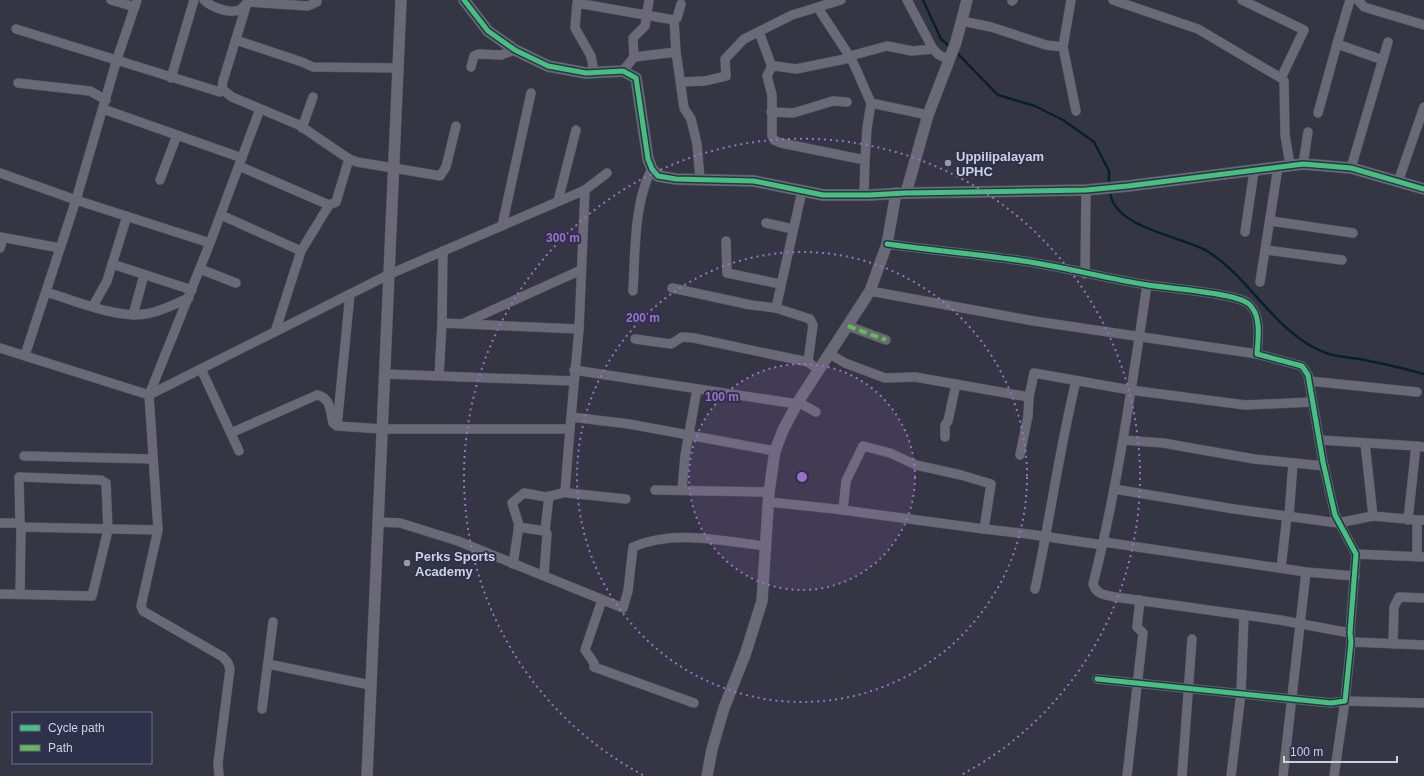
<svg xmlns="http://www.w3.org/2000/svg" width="1424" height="776" font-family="Helvetica,sans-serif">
<rect width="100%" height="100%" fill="#353644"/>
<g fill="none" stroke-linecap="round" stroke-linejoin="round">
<g stroke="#05222b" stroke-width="2.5">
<polyline points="923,0 941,39 951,48"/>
<polyline points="956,52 998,95 1035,106 1063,120 1094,142 1109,171 1109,186"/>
<path d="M1110,191C1112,228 1182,236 1207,251C1252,279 1275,334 1326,353C1336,357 1348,357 1359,359C1381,363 1402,368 1424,374"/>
</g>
<g stroke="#51525e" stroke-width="10">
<g id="minor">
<polyline points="111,0 135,7"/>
<path d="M204,0C211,7 231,15 241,9C243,7 246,4 248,2L308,6L317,2V0"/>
<polyline points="248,0 223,81 222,89 232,97 299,125 349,159 357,162 435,175 440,176 446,167 456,126"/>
<polyline points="907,0 933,49 939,55 950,60"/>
<polyline points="1113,0 1198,29 1281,78 1284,81 1285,135 1290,165"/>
<polyline points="1242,0 1304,30 1281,78"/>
<polyline points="1358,0 1364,7 1424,25"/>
<polyline points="1012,1 1013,0"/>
<polyline points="818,8 852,60 871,103 928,115"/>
<polyline points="962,21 991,27 1046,45 1063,47 1076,111"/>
<polyline points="16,29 220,92 222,89"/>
<polyline points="759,32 772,67"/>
<polyline points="236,40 302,62 313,67 399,68"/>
<polyline points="1337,44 1350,0"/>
<polyline points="1063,47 1071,0"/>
<polyline points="676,52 674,20 677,18 681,4"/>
<polyline points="850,56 887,46 912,51 933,49"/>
<polyline points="634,57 633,38 645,26 649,0"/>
<polyline points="850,58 796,69 775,66 771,68 767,76 772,95 772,136 774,140 781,143 865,160 864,195"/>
<polyline points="471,67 474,56 478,54 501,55 515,50"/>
<polyline points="623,71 634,57 676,52 684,108 691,119 697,144 700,179"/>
<polyline points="594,72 591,56 575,28 577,3 674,20"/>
<polyline points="171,78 194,0"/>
<polyline points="681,82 705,81 726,76 725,59 744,39 792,15 841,0"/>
<polyline points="18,83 90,91 106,100"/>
<polyline points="103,109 242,158"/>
<polyline points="771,112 793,113 833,101 847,102"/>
<polyline points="1318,113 1337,44 1383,60"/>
<polyline points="302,128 313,97"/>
<polyline points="865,160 867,128 871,103"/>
<polyline points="1303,164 1308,132"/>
<polyline points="239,166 329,205 336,202 349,159"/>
<polyline points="1351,168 1388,42"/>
<polyline points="0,173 76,200 210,243 260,109"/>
<polyline points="160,180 177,135"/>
<polyline points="1398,182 1424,107"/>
<polyline points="585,190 607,173"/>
<polyline points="802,191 776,308 810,319 813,325 808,362 819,370"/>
<polyline points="558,201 576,130"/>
<polyline points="221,215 301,251 329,205"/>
<polyline points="1271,221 1353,233"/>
<polyline points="766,223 793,229"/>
<polyline points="502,226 531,93"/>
<polyline points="1245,232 1254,171"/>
<polyline points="0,237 60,248"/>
<polyline points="726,241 727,273 780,284"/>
<polyline points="210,243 149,395 158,530 141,606 143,611 223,657 228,663 230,669 218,763 219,776"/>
<path d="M887,244C930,250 974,254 1017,260C1061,266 1104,278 1148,285C1167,288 1237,293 1249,304C1262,316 1258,339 1257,354L1302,366L1308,375L1323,462L1335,515L1356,554L1350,633L1351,642L1345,701L1331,703L1097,679"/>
<polyline points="0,248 3,238"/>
<polyline points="1266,250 1342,260"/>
<polyline points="443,251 442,323 579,329"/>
<polyline points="112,264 192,290"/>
<polyline points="200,269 236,283"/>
<polyline points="1085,274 1086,190"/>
<polyline points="1260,282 1278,167"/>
<path d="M1147,285C1132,385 1118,486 1093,584C1096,595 1106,595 1115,597L1280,620L1350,633"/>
<polyline points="672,288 751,305 776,308"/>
<path d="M633,291C635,254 634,201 652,169"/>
<polyline points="870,291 1034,321 1257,354"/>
<path d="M46,292C74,300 117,319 145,314C160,312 175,304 189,298"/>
<polyline points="93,306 107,281 127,216"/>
<polyline points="133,315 144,275"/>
<polyline points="464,323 581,270"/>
<polyline points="848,326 886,340"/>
<polyline points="275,332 301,251"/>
<polyline points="635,339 671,344 682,337 694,338 808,362"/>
<polyline points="0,348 149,395 390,274 585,190 579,329 571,417"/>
<polyline points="830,354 845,363 885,378 915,377 1029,397 1034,373 1130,390 1245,405 1312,402"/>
<polyline points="25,355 76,200 117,59 137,0"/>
<polyline points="201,369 239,451"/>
<polyline points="574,370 797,404"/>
<polyline points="385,374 573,381"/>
<polyline points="439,376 442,323"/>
<polyline points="1309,381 1417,392"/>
<polyline points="798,402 816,412"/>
<polyline points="337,426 350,294"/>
<polyline points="570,429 565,491 568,493 626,499"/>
<path d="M231,433L317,395C331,398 330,411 333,423L337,426L383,429H570L571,417L629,424L775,451"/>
<polyline points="945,437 945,425 948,421 956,384"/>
<polyline points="1123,440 1163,443 1254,459 1324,466"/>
<polyline points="1320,440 1416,446"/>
<polyline points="1365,443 1373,516"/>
<polyline points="1020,455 1028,416 1029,397"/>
<polyline points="24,456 153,459"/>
<polyline points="1114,489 1234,509 1338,523 1373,516 1417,520"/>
<polyline points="655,490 769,492"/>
<polyline points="682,490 685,456 697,389"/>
<polyline points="769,502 835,509 984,529 1028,534 1103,545"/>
<polyline points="843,510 846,481 863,446 890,453 916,465 961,475 991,484 984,529"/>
<polyline points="1289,516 1293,463"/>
<polyline points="1408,520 1416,446 1424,447"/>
<path d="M378,522L400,523L458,541L623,608L628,591L633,547C674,529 722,541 765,546"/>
<polyline points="0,523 20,523 21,527 158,530"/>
<polyline points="518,527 545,531"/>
<polyline points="1104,542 1306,572 1355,576"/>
<polyline points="1356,554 1424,557"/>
<polyline points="1417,556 1417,520 1424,520"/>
<polyline points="513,564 519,525 512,503 524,493 546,497 567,492"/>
<polyline points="1281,568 1287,516"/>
<polyline points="544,575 547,534 545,531 549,496"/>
<path d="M1035,589C1050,520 1059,450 1076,381"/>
<polyline points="0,594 92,596 108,530 106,483 101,480 19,477 20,523"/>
<polyline points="20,594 21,527"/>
<polyline points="602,600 585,650 594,663 594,667 694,703"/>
<polyline points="1351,642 1424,645"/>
<polyline points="1393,644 1394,607 1399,597 1424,598"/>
<polyline points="268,664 370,685"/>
<polyline points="262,709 273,622"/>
<polyline points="1127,776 1143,633 1137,627 1140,600"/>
<polyline points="1182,776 1192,639"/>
<polyline points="1231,776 1241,693 1244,615"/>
<polyline points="1283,776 1306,572"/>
<polyline points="1334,776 1345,701 1424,703"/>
</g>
</g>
<g stroke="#51525e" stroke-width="12">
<g id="tertiary">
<polyline points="464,0 488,31 515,50 548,66 586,73 623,71 636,78 648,159 652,169 658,176 676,179 754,181 823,195 869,195 906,193 1086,190 1128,186 1303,164 1351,168 1424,189"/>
<polyline points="906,193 928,115 956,42 967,0"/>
<polyline points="367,776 401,0"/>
<polyline points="707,776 712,749 724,708 745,655 762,601 769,492 775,451 783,430 798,402 870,291 887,244 896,193"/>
</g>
</g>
<use href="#minor" stroke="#696a75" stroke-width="9"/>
<use href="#tertiary" stroke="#696a75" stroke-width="11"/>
<polyline stroke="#5fbe4e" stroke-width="4" stroke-dasharray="8 4" stroke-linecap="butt" points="848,326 886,340"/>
<g stroke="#2f314a" stroke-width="8">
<g id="cycleway">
<polyline points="464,0 488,31 515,50 548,66 586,73 623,71 636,78 648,159 652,169 658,176 676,179 754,181 823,195 869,195 906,193 1086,190 1128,186 1303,164 1351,168 1424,189"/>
<path d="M887,244C930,250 974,254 1017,260C1061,266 1104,278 1148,285C1167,288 1237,293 1249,304C1262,316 1258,339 1257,354L1302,366L1308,375L1323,462L1335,515L1356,554L1350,633L1351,642L1345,701L1331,703L1097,679"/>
</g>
</g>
<use href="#cycleway" stroke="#40c37c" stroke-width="5"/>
</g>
<circle cx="802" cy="477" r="113" fill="#9c6ecc" fill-opacity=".12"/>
<g fill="none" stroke="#9c6ecc" stroke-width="2" stroke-dasharray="2 4">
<circle cx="802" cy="477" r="113"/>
<circle cx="802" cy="477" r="225"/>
<path d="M643 775A338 338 0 1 1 961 775"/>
</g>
<g fill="#989aa9" stroke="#2f314a" stroke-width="1.5">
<circle cx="948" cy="163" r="4"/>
<circle cx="407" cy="563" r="4"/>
</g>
<g text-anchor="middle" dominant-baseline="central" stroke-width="4" stroke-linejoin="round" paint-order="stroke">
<g font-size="13" font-weight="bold" fill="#ced0e0" stroke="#2f314a" text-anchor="start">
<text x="956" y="156">Uppilipalayam<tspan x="956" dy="15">UPHC</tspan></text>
<text x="415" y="556">Perks Sports<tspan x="415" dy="15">Academy</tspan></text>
</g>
</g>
<circle cx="802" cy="477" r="6" fill="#9c6ecc" stroke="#2f314a" stroke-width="2"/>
<g font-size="12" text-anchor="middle" font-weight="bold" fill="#9c6ecc" stroke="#2f314a" stroke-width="4" stroke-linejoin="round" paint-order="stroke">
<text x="563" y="242">300 m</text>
<text x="643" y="322">200 m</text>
<text x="722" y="401">100 m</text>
</g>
<rect x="12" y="712" width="140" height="52" fill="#2f314a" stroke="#6f7186"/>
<rect x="20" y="725" width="20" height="6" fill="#40c37c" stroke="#6f7186"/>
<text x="48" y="732" font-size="12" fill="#ced0e0">Cycle path</text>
<rect x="20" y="745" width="20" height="6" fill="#5fbe4e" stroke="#6f7186"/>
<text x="48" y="752" font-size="12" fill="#ced0e0">Path</text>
<path d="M1284 756v6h113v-6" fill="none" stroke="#ced0e0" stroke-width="2"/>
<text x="1290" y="756" font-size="12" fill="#ced0e0" stroke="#2f314a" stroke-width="3" paint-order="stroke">100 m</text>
</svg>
